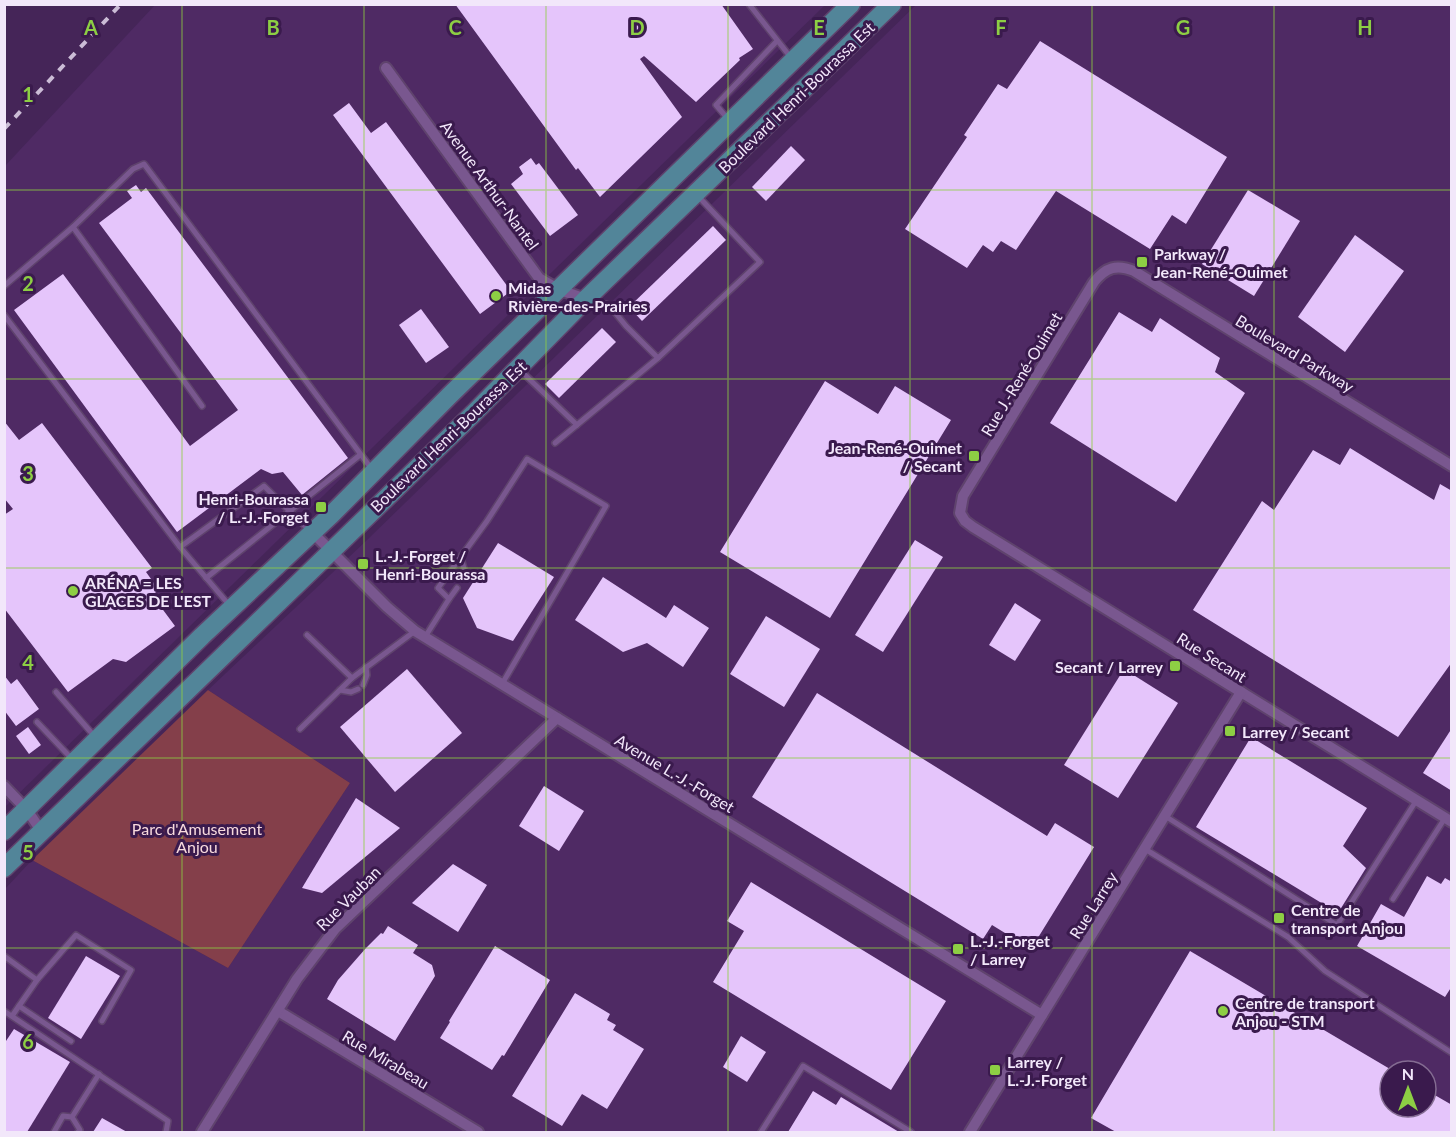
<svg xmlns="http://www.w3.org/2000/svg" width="1456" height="1137" font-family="Lato,sans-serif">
<rect width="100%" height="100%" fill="#452558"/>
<g fill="#4f2a64" fill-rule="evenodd">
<polygon points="155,5 825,5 5,807 5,166"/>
<path d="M916,5H1451V1132H5V889L32,860L228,968L350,783L208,690L365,542ZM1390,1071H1426V1107H1390Z"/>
</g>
<polygon fill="#843f4a" points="208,690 350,783 228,968 32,860"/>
<g fill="#e5c5fb">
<polygon points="455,4 721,4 753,49 739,58 740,60 696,102 644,56 640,59 682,117 600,197 578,168 576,170"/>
<polygon points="1040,41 1227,157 1186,224 1172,215 1150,249 1056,191 1016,250 1001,241 993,252 983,245 967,268 905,229 967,137 964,135 998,84 1007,89"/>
<polygon points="349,103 371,133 386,122 511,291 480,314 333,115"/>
<polygon points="791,146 805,160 766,201 752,187"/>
<polygon points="531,158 536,165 539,163 578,215 550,236 511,184 523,174 519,167"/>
<polygon points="136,185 141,192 146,188 348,458 302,495 283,472 272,474 261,469 177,532 14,310 63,274 190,446 238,410 99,223 132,198 127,191"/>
<polygon points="1248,190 1300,221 1254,296 1202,264"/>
<polygon points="713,226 726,240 642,321 629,307"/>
<polygon points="1355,235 1404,271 1345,352 1298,317"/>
<polygon points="421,309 449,347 426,363 399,325"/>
<polygon points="1119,312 1152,332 1160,318 1220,358 1215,372 1245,393 1176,502 1050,423"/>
<polygon points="602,328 616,342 559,398 545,384"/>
<polygon points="825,381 878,414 895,386 951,420 830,618 720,552"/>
<polygon points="4,421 19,440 42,423 152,568 146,572 159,590 152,595 175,626 126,662 113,659 68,692 4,608 4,515 13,509 4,498"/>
<polygon points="1350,448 1434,500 1440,484 1452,491 1452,662 1398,737 1193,610 1262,501 1274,510 1313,450 1340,465"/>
<polygon points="915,540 943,557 883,652 855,635"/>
<polygon points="498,543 554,577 513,641 477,628 463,598"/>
<polygon points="603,577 666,618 674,605 709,628 683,667 647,643 623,652 575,620"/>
<polygon points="1015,603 1041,620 1015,661 989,645"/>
<polygon points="766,616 820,649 784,707 730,674"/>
<polygon points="407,669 462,733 395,792 340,727"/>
<polygon points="1124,669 1178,703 1118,798 1064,765"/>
<polygon points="4,675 11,684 17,679 39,709 16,726 4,710"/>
<polygon points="817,693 1047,836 1055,823 1094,847 1031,949 992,925 983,939 752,797"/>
<polygon points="28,727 41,745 29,754 16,736"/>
<polygon points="1452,728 1452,791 1423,773"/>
<polygon points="1251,737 1367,808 1343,846 1366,868 1338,913 1196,827"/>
<polygon points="544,786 584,811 559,851 519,826"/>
<polygon points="356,798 400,828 322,893 302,888"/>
<polygon points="453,864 487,885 458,932 412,903"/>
<polygon points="1427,876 1441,884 1445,878 1452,882 1452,986 1445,997 1357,946 1381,904 1404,917"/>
<polygon points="751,882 946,1001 891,1090 713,982 744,931 727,921"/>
<polygon points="388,926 418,945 413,953 432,965 435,976 395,1041 327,999 338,980 366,948 381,933 383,934"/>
<polygon points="495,946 550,980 504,1056 502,1055 492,1070 440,1038 450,1022 449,1021"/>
<polygon points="1190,951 1390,1069 1390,1107 1426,1107 1426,1090 1452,1105 1452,1132 1116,1132 1091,1118"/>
<polygon points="86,956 120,976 81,1039 48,1018"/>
<polygon points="575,993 610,1014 607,1020 616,1025 613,1030 644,1049 607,1109 582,1094 562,1126 512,1096"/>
<polygon points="14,1029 70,1062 27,1132 4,1132 4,1044"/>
<polygon points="741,1036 766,1052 747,1082 723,1067"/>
<polygon points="813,1091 836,1105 841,1097 899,1132 788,1132"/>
<polygon points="102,1118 127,1132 93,1132"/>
</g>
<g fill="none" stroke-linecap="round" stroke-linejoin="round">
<g stroke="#5f436d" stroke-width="8">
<g id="service">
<polyline points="749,4 792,59"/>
<polyline points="728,119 716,105 777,41"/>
<polyline points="73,227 202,406"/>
<polyline points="4,286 73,227 133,169 144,164 371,468"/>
<polyline points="591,300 609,305 626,326 658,358 760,262 697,195"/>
<polyline points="4,315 180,547"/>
<polyline points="521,371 577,425"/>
<polyline points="555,443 658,358"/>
<polyline points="461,558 465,572 462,578"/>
<polyline points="206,578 360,455"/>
<polyline points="449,599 457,588"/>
<polyline points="230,606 180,547 264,486 310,531"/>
<polyline points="307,635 352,678"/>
<polyline points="425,637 449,599 438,588 487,521 527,459 606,506 502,684"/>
<polyline points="363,685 367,675 366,667"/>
<polyline points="340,690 351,692 358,689"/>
<polyline points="56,692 96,738"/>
<polyline points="37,722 73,760"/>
<polyline points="300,729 352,678 415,631"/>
<polyline points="1165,816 1337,925 1416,801"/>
<polyline points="1145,849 1288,937 1325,971 1452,1053"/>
<polyline points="1393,899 1445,818"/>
<polyline points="4,956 37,980 12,1016"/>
<polyline points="37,980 76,935 131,970 102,1021"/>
<polyline points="19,1006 71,1041"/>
<polyline points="4,1011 168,1121 166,1132"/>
<polyline points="54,1132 63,1116 72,1117"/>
<polyline points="78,1132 80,1130 72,1117 99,1074"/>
<polyline points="761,1132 803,1066 911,1132"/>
</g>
</g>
<g stroke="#5f436d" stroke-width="14">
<g id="minor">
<polyline points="386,68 539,278 560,290 586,299"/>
<path d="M1452,466L1134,271C1117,264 1106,267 1094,282L963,496L960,513L965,521L973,527L1452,822"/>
<polyline points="312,532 387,607 415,631 1042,1015"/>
<polyline points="4,786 27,810 42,832"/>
<polyline points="278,1011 478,1132"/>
<polyline points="202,1132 297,979 335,929 557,718"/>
<polyline points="970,1132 1241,692"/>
</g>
</g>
<g stroke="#5f436d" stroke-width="21">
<g id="primary">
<polyline points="4,831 202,636 331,515 450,395 851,4"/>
<polyline points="4,868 473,414 586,299 892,4"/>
</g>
</g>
<use href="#service" stroke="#79578f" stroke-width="5"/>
<use href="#minor" stroke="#79578f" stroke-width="10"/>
<use href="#primary" stroke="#528599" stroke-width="18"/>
<polyline stroke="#cbbcd6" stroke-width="4" stroke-dasharray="8 8" stroke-linecap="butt" points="4,129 121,4"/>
</g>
<path fill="none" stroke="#8dce44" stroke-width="1.5" stroke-opacity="0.55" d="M182,4V1132M364,4V1132M546,4V1132M728,4V1132M910,4V1132M1092,4V1132M1274,4V1132M4,190H1452M4,379H1452M4,568H1452M4,758H1452M4,948H1452"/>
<g fill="#8dce44" stroke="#3a1a4d" stroke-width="2">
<rect x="1136" y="256" width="12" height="12" rx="3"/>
<circle cx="496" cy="296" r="6"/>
<rect x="968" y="450" width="12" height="12" rx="3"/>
<rect x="315" y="501" width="12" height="12" rx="3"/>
<rect x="357" y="558" width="12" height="12" rx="3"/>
<circle cx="73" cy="591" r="6"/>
<rect x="1169" y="660" width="12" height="12" rx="3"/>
<rect x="1224" y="725" width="12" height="12" rx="3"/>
<rect x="1273" y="912" width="12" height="12" rx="3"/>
<rect x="952" y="943" width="12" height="12" rx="3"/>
<circle cx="1223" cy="1011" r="6"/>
<rect x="989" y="1064" width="12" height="12" rx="3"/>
</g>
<g text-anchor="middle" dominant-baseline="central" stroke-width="6" stroke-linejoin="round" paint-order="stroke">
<g font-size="16" fill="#f2e7fa" stroke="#3a1a4d">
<text transform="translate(796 97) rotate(-44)">Boulevard Henri-Bourassa Est</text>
<text transform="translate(490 185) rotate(54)">Avenue Arthur-Nantel</text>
<text transform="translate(1295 353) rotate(31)">Boulevard Parkway</text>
<text transform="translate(1021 374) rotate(-59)">Rue J.-René-Ouimet</text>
<text transform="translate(448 436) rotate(-44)">Boulevard Henri-Bourassa Est</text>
<text transform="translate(1212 657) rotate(32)">Rue Secant</text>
<text transform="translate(675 773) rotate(31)">Avenue L.-J.-Forget</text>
<text transform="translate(348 898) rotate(-45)">Rue Vauban</text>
<text transform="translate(1093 905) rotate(-58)">Rue Larrey</text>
<text transform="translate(386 1059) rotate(31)">Rue Mirabeau</text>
</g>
<g font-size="16" font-weight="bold" fill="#f2e7fa" stroke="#3a1a4d" text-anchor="start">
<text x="1154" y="253">Parkway /<tspan x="1154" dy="18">Jean-René-Ouimet</tspan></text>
<text x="508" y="287">Midas<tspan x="508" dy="18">Rivière-des-Prairies</tspan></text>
<text x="962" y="447" text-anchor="end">Jean-René-Ouimet<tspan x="962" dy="18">/ Secant</tspan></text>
<text x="309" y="498" text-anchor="end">Henri-Bourassa<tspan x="309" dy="18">/ L.-J.-Forget</tspan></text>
<text x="375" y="555">L.-J.-Forget /<tspan x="375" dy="18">Henri-Bourassa</tspan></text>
<text x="85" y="582">ARÉNA = LES<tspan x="85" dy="18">GLACES DE L'EST</tspan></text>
<text x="1163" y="666" text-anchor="end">Secant / Larrey</text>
<text x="1242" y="731">Larrey / Secant</text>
<text x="1291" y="909">Centre de<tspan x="1291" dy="18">transport Anjou</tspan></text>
<text x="970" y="940">L.-J.-Forget<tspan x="970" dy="18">/ Larrey</tspan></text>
<text x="1235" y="1002">Centre de transport<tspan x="1235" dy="18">Anjou - STM</tspan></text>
<text x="1007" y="1061">Larrey /<tspan x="1007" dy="18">L.-J.-Forget</tspan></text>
</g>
<g font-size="16" fill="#f8dadd" stroke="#3a1a4d">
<text x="197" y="828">Parc d'Amusement<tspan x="197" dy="18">Anjou</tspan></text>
</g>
</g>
<g font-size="20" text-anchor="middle" font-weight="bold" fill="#8dce44" stroke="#3a1a4d" stroke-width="6" stroke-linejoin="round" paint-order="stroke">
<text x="91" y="35">A</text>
<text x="273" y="35">B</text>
<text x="455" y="35">C</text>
<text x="637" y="35">D</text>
<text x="819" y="35">E</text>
<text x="1001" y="35">F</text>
<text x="1183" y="35">G</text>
<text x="1365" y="35">H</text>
<text x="28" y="102">1</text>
<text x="28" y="291">2</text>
<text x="28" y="481">3</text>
<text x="28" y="670">4</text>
<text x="28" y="860">5</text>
<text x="28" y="1049">6</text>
</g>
<rect width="1456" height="1137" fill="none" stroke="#f2e7fa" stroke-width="12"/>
<g transform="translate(1408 1089)"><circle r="28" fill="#3a1a4d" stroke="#846c92" stroke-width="1.5"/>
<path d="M0-4.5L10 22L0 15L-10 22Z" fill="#8dce44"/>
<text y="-9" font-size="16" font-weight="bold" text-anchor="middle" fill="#f2e7fa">N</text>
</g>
</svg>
